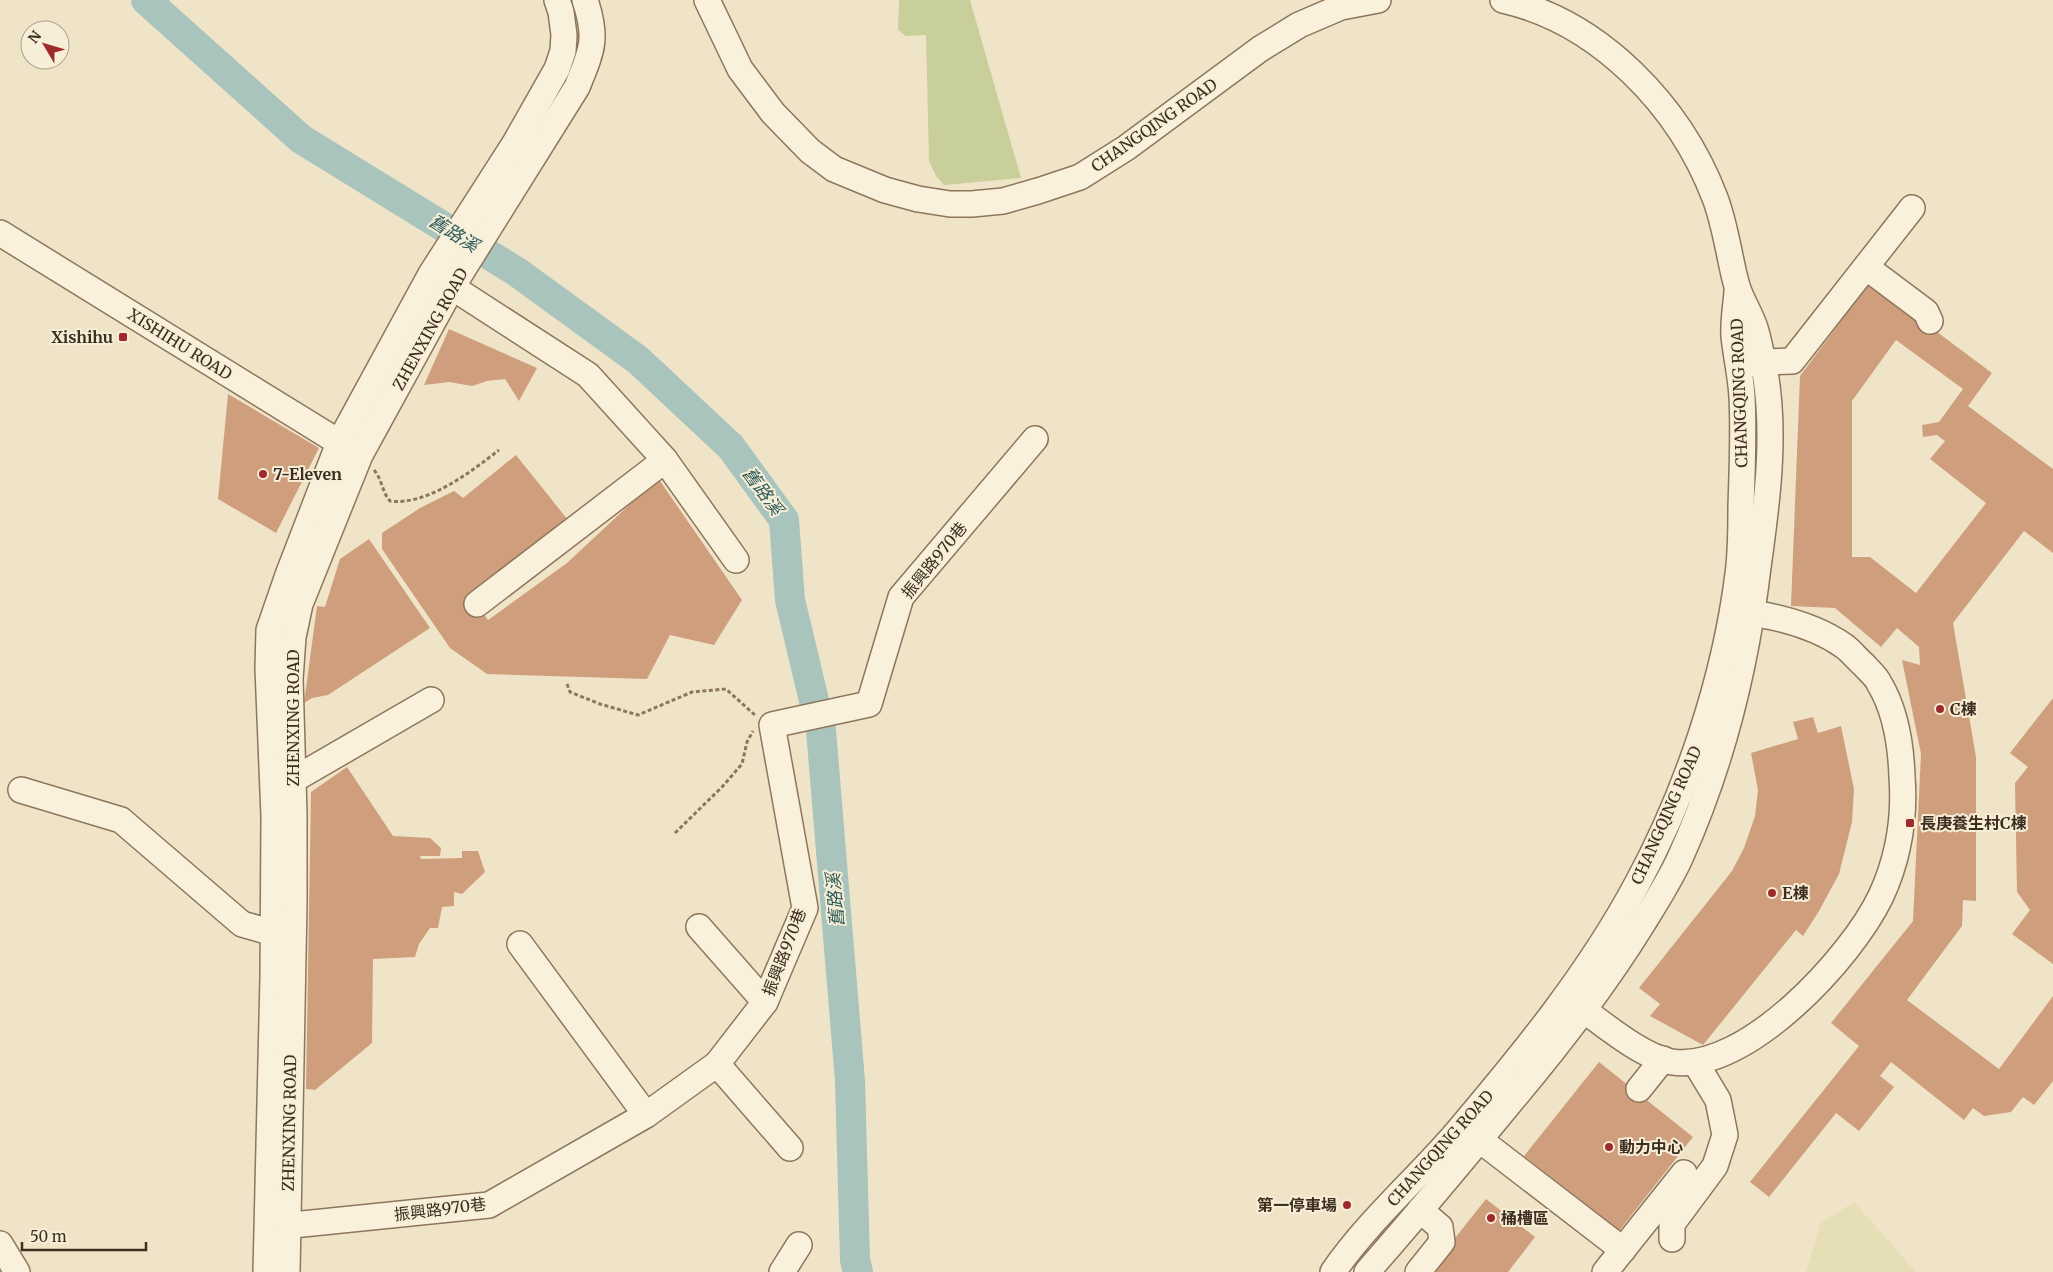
<svg xmlns="http://www.w3.org/2000/svg" width="2053" height="1272" font-family="Merriweather,'Noto Sans TC',serif">
<rect width="100%" height="100%" fill="#f0e4c8"/>
<polygon fill="#e6deb5" points="1854,1202 1914,1270 1916,1272 1806,1272 1821,1223"/>
<polygon fill="#c9cf9b" points="899,0 970,0 1021,178 944,185 936,176 929,161 926,35 906,36 898,30"/>
<g fill="none" stroke-linecap="round" stroke-linejoin="round">
<polyline stroke="#a9c4bc" stroke-width="30" points="146,0 301,139 517,272 638,360 731,447 784,520 790,600 821,730 850,1081 855,1260 858,1272"/>
</g>
<g fill="#cf9f7d" fill-rule="evenodd">
<path d="M1870,282L1992,373L1968,406L2053,469V553L2024,531L1953,623L1976,757V901L1963,900L1962,926L1907,1000L1999,1069L2053,996V1081L2034,1105L2023,1097L2011,1112L1984,1116L1973,1108L1964,1120L1891,1062L1880,1076L1894,1087L1859,1131L1836,1113L1769,1197L1750,1182L1859,1046L1831,1023L1913,921L1921,754L1902,660L1920,665L1919,647L1897,628L1881,647L1835,608L1791,606L1800,376ZM1896,340L1963,389L1939,422L1922,425L1923,437L1937,435L1945,441L1930,459L1986,503L1916,593L1870,557H1852V401Z"/>
<polygon points="449,329 537,368 519,401 505,379 487,381 472,386 449,382 424,385"/>
<polygon points="228,394 319,448 276,533 218,499"/>
<polygon points="516,455 572,525 473,599 488,620 567,563 658,478 742,600 714,645 670,635 647,679 487,674 450,648 382,549 382,533 420,508 454,491 463,498"/>
<polygon points="369,539 430,628 328,695 312,698 304,703 317,606 325,607 340,559"/>
<polygon points="2053,698 2053,964 2012,934 2030,910 2017,892 2015,783 2028,767 2010,753"/>
<polygon points="1813,717 1818,733 1841,726 1854,789 1852,822 1839,874 1819,911 1803,936 1796,930 1703,1045 1650,1016 1660,1004 1639,988 1732,871 1744,848 1755,816 1758,790 1751,753 1798,739 1793,722"/>
<polygon points="347,767 393,836 430,838 441,848 440,856 420,856 421,859 462,858 462,851 478,851 485,872 462,894 454,892 454,906 442,907 438,928 430,928 419,944 415,957 373,959 372,1043 315,1090 306,1089 311,792"/>
<polygon points="1599,1062 1693,1137 1619,1231 1524,1156"/>
<polygon points="1486,1199 1535,1237 1508,1272 1428,1272"/>
</g>
<g fill="none" stroke-linecap="round" stroke-linejoin="round">
<g stroke="#8d765c" stroke-width="28">
<g id="minor">
<polyline points="707,0 740,69 773,113 810,151 834,169 885,190 918,199 950,204 972,204 1003,201 1038,191 1080,177 1126,148 1260,49 1299,25 1341,7 1378,0"/>
<polyline points="0,233 353,451"/>
<polyline points="1866,267 1926,312 1930,321"/>
<polyline points="438,278 588,375 665,460 736,560"/>
<polyline points="1746,365 1763,362 1792,361 1912,208"/>
<polyline points="477,604 665,460"/>
<polyline points="280,782 293,780 431,700"/>
<polyline points="21,790 121,820 242,924 288,937"/>
<polyline points="699,927 765,1002"/>
<polyline points="520,944 646,1115"/>
<path d="M1571,1001C1598,1019 1640,1057 1672,1062C1746,1073 1852,957 1881,896C1898,859 1905,817 1902,777C1901,745 1896,711 1879,683C1876,676 1869,671 1864,665C1857,659 1851,651 1844,646C1814,625 1772,615 1736,611"/>
<polyline points="717,1064 790,1148"/>
<polyline points="1639,1089 1663,1059"/>
<polyline points="1480,1140 1623,1250"/>
<polyline points="273,1227 489,1205 646,1115 717,1064 765,1002 805,908 772,725 869,704 901,597 1035,439"/>
<polyline points="1672,1239 1672,1224 1715,1166 1725,1135 1718,1100 1695,1062"/>
<polyline points="0,1244 17,1272"/>
<polyline points="266,1272 273,977 274,816 268,668 269,630 288,575 339,443 431,274 515,143 557,69 563,51 564,35 561,12 557,0"/>
<path d="M287,1272L294,902V814L290,679L293,637L300,604L360,455L452,287L577,87C592,50 598,39 585,0"/>
<polyline points="782,1272 799,1245"/>
<path d="M1333,1272C1369,1220 1417,1179 1458,1131C1523,1054 1589,974 1637,884C1687,792 1725,679 1738,574C1741,553 1741,530 1741,508C1742,471 1744,434 1742,397C1741,377 1736,356 1734,336C1733,322 1736,306 1737,292"/>
<path d="M1367,1272C1415,1217 1462,1161 1508,1105C1557,1047 1603,988 1643,923C1656,902 1670,880 1680,858C1722,765 1746,667 1758,567C1767,503 1776,436 1765,372C1762,357 1759,341 1755,328C1750,313 1741,300 1737,286C1734,276 1732,266 1730,256C1726,237 1722,216 1715,198C1680,106 1600,22 1503,0"/>
<polyline points="1418,1272 1442,1242 1440,1227 1420,1210"/>
<polyline points="1605,1272 1684,1173"/>
</g>
</g>
<g stroke="#8d765c" stroke-width="3" stroke-dasharray="4 2.5" stroke-linecap="butt">
<path d="M374,470C382,479 382,492 390,501C427,506 472,471 499,450"/>
<polyline points="567,684 570,692 600,704 638,715 692,692 726,689 756,716"/>
<polyline points="675,833 722,787 742,764 747,742 753,731"/>
</g>
<use href="#minor" stroke="#faf1dc" stroke-width="25"/>
</g>
<g fill="#9e2a2b" stroke="#f7eed8" stroke-width="2">
<rect x="118" y="332" width="10" height="10" rx="2.5"/>
<circle cx="263" cy="474" r="5"/>
<circle cx="1940" cy="709" r="5"/>
<rect x="1905" y="818" width="10" height="10" rx="2.5"/>
<circle cx="1772" cy="893" r="5"/>
<circle cx="1609" cy="1147" r="5"/>
<circle cx="1347" cy="1205" r="5"/>
<circle cx="1491" cy="1218" r="5"/>
</g>
<g text-anchor="middle" dominant-baseline="central" stroke-width="4" stroke-linejoin="round" paint-order="stroke">
<g font-size="16" fill="#3d2e20" stroke="#f7eed8">
<text transform="translate(1154 125) rotate(-35)">CHANGQING ROAD</text>
<text transform="translate(430 329) rotate(-61)">ZHENXING ROAD</text>
<text transform="translate(180 344) rotate(32)">XISHIHU ROAD</text>
<text transform="translate(1739 393) rotate(-92)">CHANGQING ROAD</text>
<text transform="translate(934 560) rotate(-51)">振興路970巷</text>
<text transform="translate(293 718) rotate(-90)">ZHENXING ROAD</text>
<text transform="translate(1666 815) rotate(-66)">CHANGQING ROAD</text>
<text transform="translate(784 952) rotate(-69)">振興路970巷</text>
<text transform="translate(289 1123) rotate(-89)">ZHENXING ROAD</text>
<text transform="translate(1440 1148) rotate(-48)">CHANGQING ROAD</text>
<text transform="translate(440 1209) rotate(-7)">振興路970巷</text>
</g>
<g font-size="16" font-weight="bold" fill="#3d2e20" stroke="#f7eed8" text-anchor="start">
<text x="113" y="337" text-anchor="end">Xishihu</text>
<text x="273" y="474">7-Eleven</text>
<text x="1950" y="709">C棟</text>
<text x="1920" y="823">長庚養生村C棟</text>
<text x="1782" y="893">E棟</text>
<text x="1619" y="1147">動力中心</text>
<text x="1337" y="1205" text-anchor="end">第一停車場</text>
<text x="1501" y="1218">桶槽區</text>
</g>
<g font-size="18" font-style="italic" fill="#2f5d5a" stroke="#f7eed8">
<text transform="translate(454 233) rotate(32)">舊路溪</text>
<text transform="translate(763 491) rotate(54)">舊路溪</text>
<text transform="translate(835 900) rotate(-95)">舊路溪</text>
</g>
</g>
<g transform="translate(45 45) rotate(308)"><circle r="24" fill="#f7eed8" stroke="#ada18e"/>
<path d="M0-4L9 19L0 12L-9 19Z" fill="#9e2a2b"/>
<text y="-8" font-size="14" font-weight="bold" text-anchor="middle" fill="#3d2e20">N</text>
</g>
<path d="M22 1242v8h124v-8" fill="none" stroke="#3d2e20" stroke-width="2.5"/>
<text x="30" y="1242" font-size="15" fill="#3d2e20" stroke="#f7eed8" stroke-width="4" paint-order="stroke">50 m</text>
</svg>
